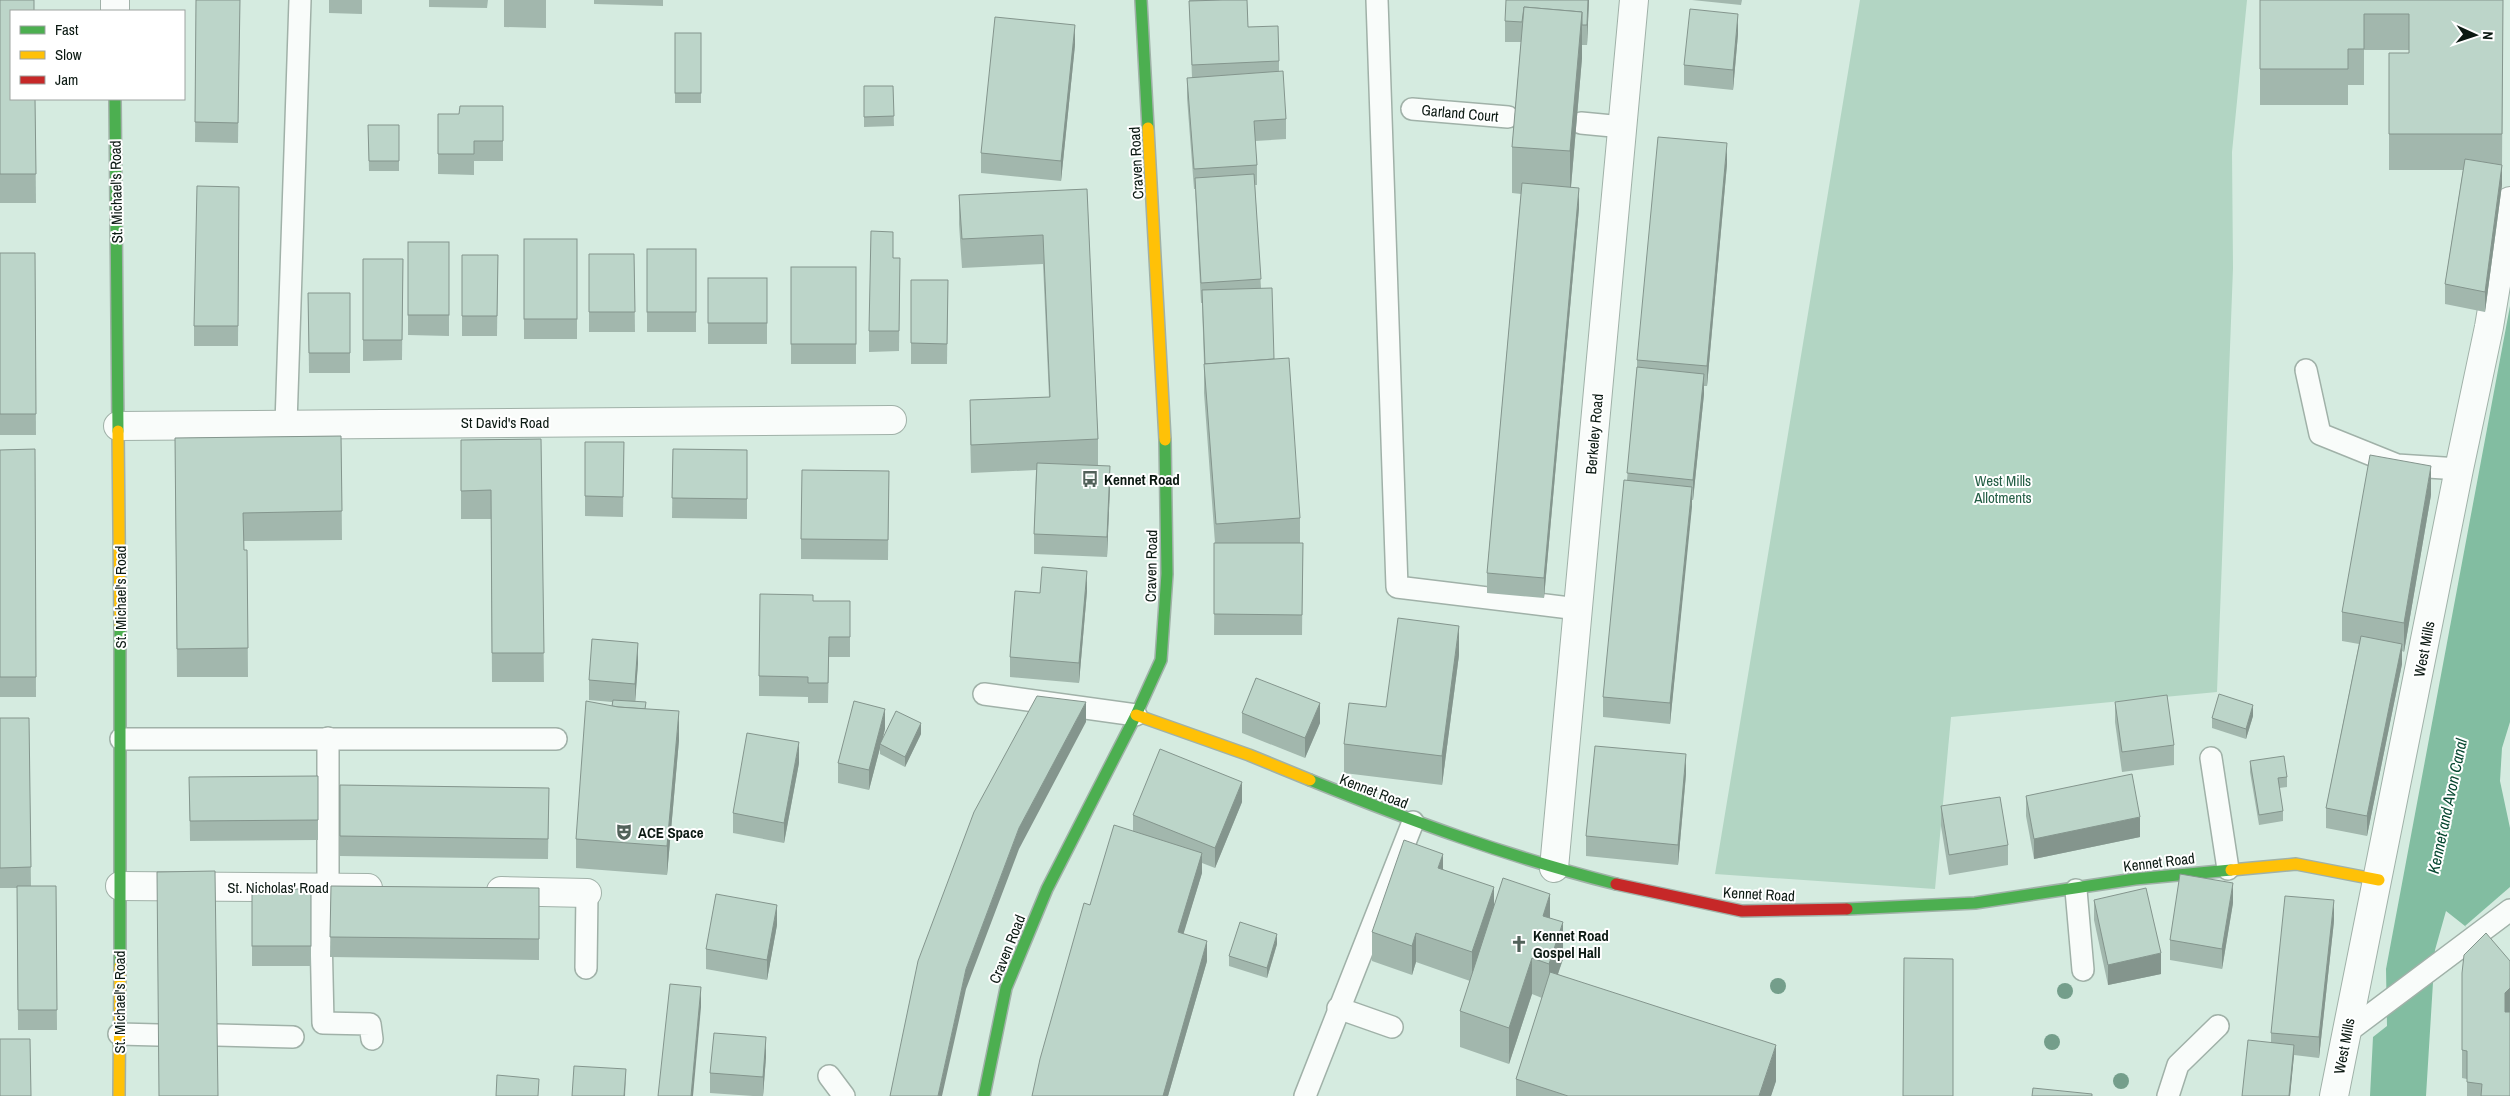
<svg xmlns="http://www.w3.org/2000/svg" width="2510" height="1096" font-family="'Archivo Narrow',sans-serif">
<rect width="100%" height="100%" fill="#d5ebe0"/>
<polygon fill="#b2d5c3" points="1860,0 2247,0 2232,152 2233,268 2217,692 1951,717 1935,889 1715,874"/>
<polygon fill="#82bda1" points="2510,306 2510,722 2502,748 2500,781 2510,828 2510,980 2465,926 2446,911 2435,950 2426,1096 2370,1096 2373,1037 2387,1026 2386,969"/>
<polygon fill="#d5ebe0" points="2510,887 2510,980 2465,926"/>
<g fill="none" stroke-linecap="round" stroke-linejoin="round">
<g stroke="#a0b1a8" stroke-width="24">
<g id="lane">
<polyline points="1377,0 1397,587 1578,609"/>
<polyline points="1412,109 1508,117"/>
<polyline points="1581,123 1623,127"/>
<polyline points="2306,370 2320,434 2397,465 2459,469"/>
<polyline points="286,424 300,0"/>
<polyline points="984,694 1136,715"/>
<polyline points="328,738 328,887"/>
<polyline points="121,739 556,739"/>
<polyline points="2211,758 2228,869"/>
<polyline points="320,887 323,1023 370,1024 372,1039"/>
<polyline points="2076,890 2083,970"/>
<polyline points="586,968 587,893"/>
<polyline points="1338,1008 1392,1027"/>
<polyline points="2346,1033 2510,910"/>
<polyline points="119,1034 158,1035"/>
<polyline points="217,1035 293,1037"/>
<polyline points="829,1076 844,1096"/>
<polyline points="1305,1096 1413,822"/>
<polyline points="2168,1096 2178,1065 2218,1026"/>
</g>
</g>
<g stroke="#a0b1a8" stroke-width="30">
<g id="street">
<polyline points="115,0 115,11"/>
<polyline points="118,426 892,420"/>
<polyline points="1554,868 1634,0"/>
<polyline points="120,886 368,888"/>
<polyline points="501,891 587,893"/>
<polyline points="2334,1096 2459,469 2489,327 2510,201"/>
</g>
</g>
<g stroke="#a0b1a8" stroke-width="14">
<g id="fast">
<polyline points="1141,0 1148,128"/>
<polyline points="115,99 118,431"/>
<path d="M1310,780C1411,821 1509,857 1616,884"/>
<polyline points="1847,909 1975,903 2135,879 2231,870"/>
<polyline points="120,966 120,625"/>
<polyline points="984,1096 1006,988 1047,889 1136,715 1161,660 1167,574 1165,440"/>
</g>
</g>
<g stroke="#a0b1a8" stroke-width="14">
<g id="slow">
<polyline points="1148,128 1165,440"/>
<polyline points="118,431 120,625"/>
<polyline points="1136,715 1249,755 1310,780"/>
<polyline points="2231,870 2296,864 2379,880"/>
<polyline points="119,1096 120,966"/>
</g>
</g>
<g stroke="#a0b1a8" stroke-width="14">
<polyline id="jam" points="1616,884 1742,911 1847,909"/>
</g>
<use href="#lane" stroke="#f9fcfa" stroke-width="21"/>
<use href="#street" stroke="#f9fcfa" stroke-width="28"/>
<use href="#fast" stroke="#4caf50" stroke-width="11"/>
<use href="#slow" stroke="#ffc107" stroke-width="11"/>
<use href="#jam" stroke="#c62828" stroke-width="11"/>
</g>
<g fill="#749e8b">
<circle cx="1778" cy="986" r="8"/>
<circle cx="2065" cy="991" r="8"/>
<circle cx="2052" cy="1042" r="8"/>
<circle cx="2121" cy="1081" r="8"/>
</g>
<g fill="#a2b7ad">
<polygon points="0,0 35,99 36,203 0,203"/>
<polygon points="196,0 240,0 238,143 195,142"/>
<polygon points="329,0 362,0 362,14 329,13"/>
<polygon points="429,0 488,0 487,8 429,7"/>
<polygon points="504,0 546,0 546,28 504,27"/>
<polygon points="594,0 663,0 663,6 594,4"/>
<polygon points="1189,0 1247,0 1248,27 1279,61 1279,72 1286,119 1286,139 1255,141 1257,165 1257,185 1255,185 1261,288 1274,359 1300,518 1300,543 1303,543 1302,635 1214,635 1215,543 1204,393 1204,364 1202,303 1201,303 1195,189 1194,189 1187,98 1187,78 1192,78"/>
<polygon points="1589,0 1587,45 1582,45 1582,58 1571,187 1579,208 1544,598 1487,593 1487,573 1521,194 1512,193 1512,147 1521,42 1505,42 1505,21"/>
<polygon points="1692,0 1742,0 1741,5"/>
<polygon points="2260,0 2503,0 2502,170 2502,185 2485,312 2445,304 2445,284 2463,170 2389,170 2389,53 2409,53 2409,50 2364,50 2364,85 2348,85 2348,105 2260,105"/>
<rect x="675" y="33" width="26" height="70"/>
<polygon points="1738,34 1733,90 1684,85 1684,65"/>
<polygon points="1075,45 1061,181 981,173 981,153"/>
<polygon points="864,86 893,86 894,126 864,127"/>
<polygon points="503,106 503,161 474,161 474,175 438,174 438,114 459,114"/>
<polygon points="368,125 399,125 399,171 369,171"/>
<polygon points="1727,164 1707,386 1704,386 1704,394 1693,500 1692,500 1670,724 1603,717 1603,697 1627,480 1637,367 1637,360"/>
<polygon points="239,187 238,346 194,346 194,326"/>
<polygon points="1087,189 1098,439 1098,466 1110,487 1107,557 1034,554 1034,534 1036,470 971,473 970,429 970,400 1049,397 1043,264 962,268 959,224 959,195"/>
<rect x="524" y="239" width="53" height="100"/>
<polygon points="408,242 449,242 449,336 408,335"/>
<rect x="647" y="249" width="49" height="83"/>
<polygon points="0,253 35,253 36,435 0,435"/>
<polygon points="589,254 634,254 635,332 589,332"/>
<polygon points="462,255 498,255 497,336 462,336"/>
<polygon points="893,258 900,258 899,351 869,352 869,331"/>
<polygon points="363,259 403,259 402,360 363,361"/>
<rect x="791" y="267" width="65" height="97"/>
<rect x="708" y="278" width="59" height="66"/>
<polygon points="911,280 948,280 947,364 911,364"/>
<polygon points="308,293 350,293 350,373 309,373"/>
<polygon points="341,436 342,540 244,541 244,550 247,550 248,677 177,677 175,438"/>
<polygon points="541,439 544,682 492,682 491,519 461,519 461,440"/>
<polygon points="585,442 624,442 623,517 585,516"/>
<polygon points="35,449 36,697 0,697 0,450"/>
<polygon points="673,449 747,450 747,519 672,518"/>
<polygon points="889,471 888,560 801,559 801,539"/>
<polygon points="2431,495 2404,652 2402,651 2402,664 2367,836 2326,828 2326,808 2359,644 2342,641 2342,612"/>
<polygon points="1087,591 1079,683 1010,677 1010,657 1040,593"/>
<polygon points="813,601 850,601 850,657 829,657 828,703 808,703 808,697 759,696 759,676"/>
<polygon points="1459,655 1442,785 1344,773 1344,744"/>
<polygon points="638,663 635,701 646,709 679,740 667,875 576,868 576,839 612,706 612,702 589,700 589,680"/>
<polygon points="2115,702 2174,745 2174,765 2122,772 2115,722"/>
<polygon points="1242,713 1320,723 1305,758 1242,733"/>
<polygon points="2253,716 2246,739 2212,728 2212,718"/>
<polygon points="0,718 29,718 31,886 56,886 57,1030 18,1030 17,888 0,888"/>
<polygon points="885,729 882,740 921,734 905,767 880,754 880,748 869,790 838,783 838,763"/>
<polygon points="2250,761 2287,777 2287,787 2279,788 2283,811 2283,821 2259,825 2250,772"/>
<polygon points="799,763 784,843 733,833 733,813"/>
<polygon points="1686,774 1678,865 1586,856 1586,836"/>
<polygon points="189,777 318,820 318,840 190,841"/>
<polygon points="340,785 549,788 548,859 340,856"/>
<polygon points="2026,796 2140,837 2034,859 2026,816"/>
<polygon points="1242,802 1215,868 1202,863 1202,873 1183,934 1207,961 1168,1096 1032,1096 1090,905 1133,831 1133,815"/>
<polygon points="1941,806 2008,845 2008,865 1949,875 1941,826"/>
<polygon points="1443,869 1494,906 1550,918 1563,959 1558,974 1776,1081 1771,1096 1516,1096 1516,1079 1542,998 1532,994 1509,1064 1460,1047 1460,1011 1470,981 1416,962 1412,975 1372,961 1372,932"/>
<polygon points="331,886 539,888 539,960 330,957"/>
<rect x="252" y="889" width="59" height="77"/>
<polygon points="2094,900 2161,974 2108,985 2094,920"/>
<polygon points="2233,903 2222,969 2170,960 2170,940"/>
<polygon points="2334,921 2319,1058 2294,1055 2290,1096 2242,1096 2271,1042 2271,1033"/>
<polygon points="777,925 767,980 706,969 706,949"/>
<polygon points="1277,944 1267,978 1229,966 1229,956"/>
<polygon points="2462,973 2510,1096 2467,1096 2467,1079 2462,1078"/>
<polygon points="766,1057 763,1096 753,1096 710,1093 710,1073"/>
</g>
<g fill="#84958d">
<polygon points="1588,0 1589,0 1587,45 1587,25"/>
<polygon points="1582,12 1582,58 1570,198 1570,151"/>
<polygon points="1738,14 1738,34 1733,90 1733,70"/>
<polygon points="1075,25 1075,45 1061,181 1061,161"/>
<polygon points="1727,143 1727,164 1707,386 1707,366"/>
<polygon points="2502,165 2502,185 2485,312 2485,292"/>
<polygon points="1579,188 1579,208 1544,598 1544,578"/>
<polygon points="1704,374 1704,394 1693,500 1693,480"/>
<polygon points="1110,466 1110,487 1107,557 1107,537"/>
<polygon points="2431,466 2431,495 2404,652 2404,623"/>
<polygon points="1692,487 1692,507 1670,724 1670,703"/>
<polygon points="1087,571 1087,591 1079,683 1079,663"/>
<polygon points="1459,626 1459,655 1442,785 1442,756"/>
<polygon points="638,643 638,663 635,704 635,684"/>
<polygon points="2402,644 2402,664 2367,836 2367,816"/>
<polygon points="1086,702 1086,722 1019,849 966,989 942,1096 938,1096 966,969 1019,828"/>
<polygon points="1320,703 1320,723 1305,758 1305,738"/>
<polygon points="2253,705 2253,716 2246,739 2246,729"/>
<polygon points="885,709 885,729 881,745 880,744 880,748 869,790 869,770"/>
<polygon points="679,711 679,740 667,875 667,846"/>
<polygon points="921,723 921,734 905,767 905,757"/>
<polygon points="799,742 799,763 784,843 784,823"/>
<polygon points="1686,754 1686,774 1678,865 1678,845"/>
<polygon points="1242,782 1242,802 1215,868 1215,848"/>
<polygon points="2140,817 2140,837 2034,859 2034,839"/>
<polygon points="1202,853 1202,873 1178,952 1178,932"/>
<polygon points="1443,854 1443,882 1438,868"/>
<polygon points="2233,883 2233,903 2222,969 2222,949"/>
<polygon points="1494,887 1494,916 1472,981 1472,952"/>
<polygon points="1550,894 1550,930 1543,916"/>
<polygon points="2334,900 2334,921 2319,1058 2319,1037"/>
<polygon points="777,905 777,925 767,980 767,960"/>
<polygon points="1563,922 1563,959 1549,1000 1549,964"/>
<polygon points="1416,933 1416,962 1412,975 1412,946"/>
<polygon points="1277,934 1277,944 1267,978 1267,968"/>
<polygon points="1207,941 1207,961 1168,1096 1163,1096"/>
<polygon points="2161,953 2161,974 2108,985 2108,965"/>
<polygon points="1532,958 1532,994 1509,1064 1509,1028"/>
<polygon points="701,987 701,1007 693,1096 691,1096"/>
<polygon points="2510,988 2510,1017 2505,1022 2505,993"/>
<polygon points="766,1037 766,1057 763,1096 763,1077"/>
<polygon points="1776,1045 1776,1081 1771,1096 1759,1096"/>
<polygon points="2294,1045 2294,1055 2290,1096 2289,1096"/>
<polygon points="626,1069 625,1096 624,1096"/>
</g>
<g fill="#bcd5c9" stroke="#84958d">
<polygon points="0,0 34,0 34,11 11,11 11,99 35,99 36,174 0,174"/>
<polygon points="196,0 240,0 238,123 195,122"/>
<polygon points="1222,0 1247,0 1248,27 1278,26 1279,61 1192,65 1189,1"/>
<polygon points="1506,0 1588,0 1587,25 1582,25 1582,12 1524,7 1522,22 1505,21"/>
<polygon points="2260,0 2503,0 2502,134 2389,134 2389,53 2409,53 2409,14 2364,14 2364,49 2348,49 2348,69 2260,69"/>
<polygon points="1524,7 1582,12 1570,151 1512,147"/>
<polygon points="1690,9 1738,14 1733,70 1684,65"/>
<polygon points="995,17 1075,25 1061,161 981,153"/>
<rect x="675" y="33" width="26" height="60"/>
<polygon points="1283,71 1286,119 1254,121 1257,165 1194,169 1187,78"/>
<polygon points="864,86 893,86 894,116 864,117"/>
<polygon points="460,106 503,106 503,141 474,141 474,154 438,154 438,114 459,114"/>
<polygon points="368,125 399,125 399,161 369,161"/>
<polygon points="1658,137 1727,143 1707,366 1637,360"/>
<polygon points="2465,159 2502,165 2485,292 2445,284"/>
<polygon points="1254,174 1261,279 1201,283 1195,178"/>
<polygon points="1522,183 1579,188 1544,578 1487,573"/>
<polygon points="197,186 239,187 238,326 194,326"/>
<polygon points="1087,189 1098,439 971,445 970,400 1050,397 1043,235 962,239 959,195"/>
<polygon points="871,231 893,232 893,258 900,258 899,331 869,331"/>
<rect x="524" y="239" width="53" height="80"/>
<rect x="408" y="242" width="41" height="73"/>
<rect x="647" y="249" width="49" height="63"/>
<polygon points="0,253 35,253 36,414 0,414"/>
<polygon points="589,254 634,254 635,312 589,312"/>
<polygon points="462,255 498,255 497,316 462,316"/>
<polygon points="363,259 403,259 402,340 363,340"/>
<rect x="791" y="267" width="65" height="77"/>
<rect x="708" y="278" width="59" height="45"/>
<polygon points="911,280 948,280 947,344 911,343"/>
<polygon points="1272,288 1274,359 1205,364 1202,290"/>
<polygon points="308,293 350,293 350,353 309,353"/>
<polygon points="1289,358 1300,518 1216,524 1204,364"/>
<polygon points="1637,367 1704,374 1693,480 1627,473"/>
<polygon points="341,436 342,511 243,513 244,550 247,550 248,648 177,649 175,438"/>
<polygon points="541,439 544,653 492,653 491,490 461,491 461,440"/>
<polygon points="585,442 624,442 623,497 585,496"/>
<polygon points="35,449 36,677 0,677 0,450"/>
<polygon points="673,449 747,450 747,499 672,498"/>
<polygon points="2370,455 2431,466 2404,623 2342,612"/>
<polygon points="1037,463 1110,466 1107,537 1034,534"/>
<polygon points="802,470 889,471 888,540 801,539"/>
<polygon points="1624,480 1692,487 1670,703 1603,697"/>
<polygon points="1214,543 1303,543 1302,615 1214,614"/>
<polygon points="1042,567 1087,571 1079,663 1010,657 1015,591 1040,593"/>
<polygon points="760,594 813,595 813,601 850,601 850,637 829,637 828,683 808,683 808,677 759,676"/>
<polygon points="1398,618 1459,626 1442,756 1344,744 1349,703 1386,707"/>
<polygon points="2361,636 2402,644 2367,816 2326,808"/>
<polygon points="592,639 638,643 635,684 589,680"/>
<polygon points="1256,678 1320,703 1305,738 1242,713"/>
<polygon points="2219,694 2253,705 2246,729 2212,718"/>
<polygon points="2167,695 2174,745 2122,752 2115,702"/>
<polygon points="1037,696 1086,702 1019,828 966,969 938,1096 890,1096 918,961 974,812"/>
<polygon points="613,700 646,702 645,709 618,707 612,706"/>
<polygon points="586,701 618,707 679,711 667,846 576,839"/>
<polygon points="854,701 885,709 869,770 838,763"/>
<polygon points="896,711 921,723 905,757 880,744"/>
<polygon points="0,718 29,718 31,867 0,868"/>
<polygon points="747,733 799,742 784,823 733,813"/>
<polygon points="1595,746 1686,754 1678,845 1586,836"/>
<polygon points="1160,749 1242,782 1215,848 1133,815"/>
<polygon points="2284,756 2287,777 2278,778 2283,811 2259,815 2250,761"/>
<polygon points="2132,774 2140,817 2034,839 2026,796"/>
<polygon points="318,776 318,820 190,821 189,777"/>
<polygon points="340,785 549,788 548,839 340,836"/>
<polygon points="2000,797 2008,845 1949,855 1941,806"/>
<polygon points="1114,825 1202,853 1178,932 1207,941 1163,1096 1032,1096 1040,1059 1084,903 1090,905"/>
<polygon points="1404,840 1443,854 1438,868 1494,887 1472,952 1416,933 1412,946 1372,932"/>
<polygon points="215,871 218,1096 159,1096 157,872"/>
<polygon points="2180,874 2233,883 2222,949 2170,940"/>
<polygon points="1503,878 1550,894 1543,916 1563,922 1549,964 1532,958 1509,1028 1460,1011"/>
<polygon points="17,886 56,886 57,1010 18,1010"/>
<polygon points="331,886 539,888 539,939 330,937"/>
<polygon points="2146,888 2161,953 2108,965 2094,900"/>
<rect x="252" y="889" width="59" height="57"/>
<polygon points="716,894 777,905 767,960 706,949"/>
<polygon points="2285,896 2334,900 2319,1037 2271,1033"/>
<polygon points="1240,922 1277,934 1267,968 1229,956"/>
<polygon points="2486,933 2510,961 2510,988 2505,993 2505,1012 2510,1012 2510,1096 2481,1096 2482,1084 2467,1082 2467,1051 2462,1050 2462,973 2464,955"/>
<polygon points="1904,958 1953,959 1953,1096 1903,1096"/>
<polygon points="1550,972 1776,1045 1759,1096 1568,1096 1516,1079"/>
<polygon points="670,984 701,987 691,1096 658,1096"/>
<polygon points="714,1033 766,1037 763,1077 710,1073"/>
<polygon points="0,1039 30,1039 31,1096 0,1096"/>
<polygon points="2248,1040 2294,1045 2289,1096 2242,1096"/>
<polygon points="574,1066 626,1069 624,1096 572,1096"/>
<polygon points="497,1075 539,1079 538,1096 496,1096"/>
<polygon points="2033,1088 2092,1094 2092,1096 2032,1096"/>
</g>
<defs>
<g id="bus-bare" transform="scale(1.35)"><path d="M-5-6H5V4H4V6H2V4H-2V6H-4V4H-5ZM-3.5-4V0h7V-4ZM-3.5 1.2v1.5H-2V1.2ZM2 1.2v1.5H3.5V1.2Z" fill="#52625a" stroke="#fff" stroke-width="2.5" paint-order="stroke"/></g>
<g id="theatre-bare" transform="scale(1.35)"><path d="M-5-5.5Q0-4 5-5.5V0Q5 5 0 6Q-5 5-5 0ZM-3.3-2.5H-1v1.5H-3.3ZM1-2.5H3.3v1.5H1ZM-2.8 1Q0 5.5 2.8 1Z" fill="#52625a" stroke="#fff" stroke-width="2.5" paint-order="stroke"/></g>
<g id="church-bare" transform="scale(1.35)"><path d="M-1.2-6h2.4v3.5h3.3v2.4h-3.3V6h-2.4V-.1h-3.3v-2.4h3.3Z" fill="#52625a" stroke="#fff" stroke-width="2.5" paint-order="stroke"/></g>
</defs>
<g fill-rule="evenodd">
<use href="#bus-bare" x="1090" y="479"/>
<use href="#theatre-bare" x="624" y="832"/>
<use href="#church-bare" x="1519" y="944"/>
</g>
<g text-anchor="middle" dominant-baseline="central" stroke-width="4" stroke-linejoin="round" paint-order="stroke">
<g font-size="15" fill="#0b1912" stroke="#fff">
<text transform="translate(1460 113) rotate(5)">Garland Court</text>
<text transform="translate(1136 163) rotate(-93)">Craven Road</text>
<text transform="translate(116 192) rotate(-91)">St. Michael's Road</text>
<text x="505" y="422">St David's Road</text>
<text transform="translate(1594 434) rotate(-85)">Berkeley Road</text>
<text transform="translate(1151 566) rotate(-89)">Craven Road</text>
<text transform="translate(120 597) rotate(-90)">St. Michael's Road</text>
<text transform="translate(2424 649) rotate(-79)">West Mills</text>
<text transform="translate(1374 791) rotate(21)">Kennet Road</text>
<text transform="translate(2159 862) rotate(-7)">Kennet Road</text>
<text x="278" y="887">St. Nicholas' Road</text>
<text transform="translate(1759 894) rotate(3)">Kennet Road</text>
<text transform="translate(1007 949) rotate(-68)">Craven Road</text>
<text transform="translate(119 1002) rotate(-90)">St. Michael's Road</text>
<text transform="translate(2344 1046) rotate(-79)">West Mills</text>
</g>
<g font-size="15" font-weight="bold" fill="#0b1912" stroke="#fff" text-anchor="start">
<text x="1104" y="479">Kennet Road</text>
<text x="638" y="832">ACE Space</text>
<text x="1533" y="935">Kennet Road<tspan x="1533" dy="17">Gospel Hall</tspan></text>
</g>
<g font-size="15" fill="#255f46" stroke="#fff">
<text x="2003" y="480">West Mills<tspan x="2003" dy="17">Allotments</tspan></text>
</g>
<g font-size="16" font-style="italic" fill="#064730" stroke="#fff">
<text transform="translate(2447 806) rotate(-78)">Kennet and Avon Canal</text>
</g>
</g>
<rect x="10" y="10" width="175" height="90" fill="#ffffff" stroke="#9da3a0"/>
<rect x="20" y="26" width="25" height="8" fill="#4caf50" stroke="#9da3a0"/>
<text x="55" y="35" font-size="15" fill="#0b1912">Fast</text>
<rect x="20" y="51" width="25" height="8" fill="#ffc107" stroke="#9da3a0"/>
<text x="55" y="60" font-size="15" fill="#0b1912">Slow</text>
<rect x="20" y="76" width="25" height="8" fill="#c62828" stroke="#9da3a0"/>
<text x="55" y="85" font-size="15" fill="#0b1912">Jam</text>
<g transform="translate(2475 35) rotate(93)" stroke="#ffffff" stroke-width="4" paint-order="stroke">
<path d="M0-4L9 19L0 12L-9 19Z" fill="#0b1912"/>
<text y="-8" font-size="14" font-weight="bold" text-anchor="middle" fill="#0b1912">N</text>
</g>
</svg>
